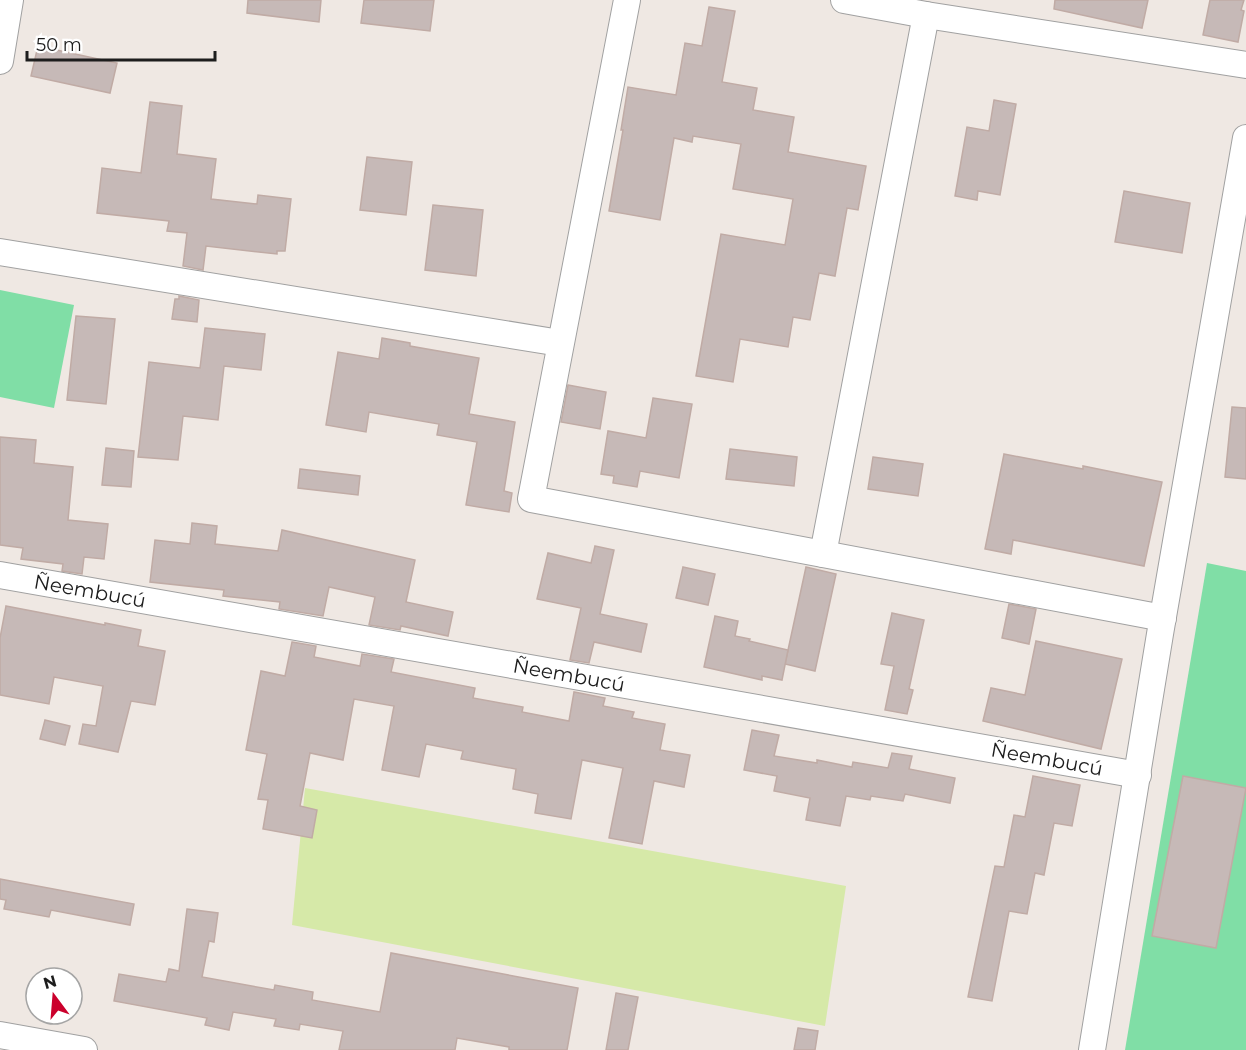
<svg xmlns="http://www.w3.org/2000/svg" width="1246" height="1050" font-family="Montserrat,sans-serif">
<rect width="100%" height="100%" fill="#efe8e3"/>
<polygon fill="#d6e9a8" points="305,788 846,886 825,1026 292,925"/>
<g fill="#80dea6">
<polygon points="0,290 74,305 54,408 0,397"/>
<polygon points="1207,563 1246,571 1246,1050 1125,1050"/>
</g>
<g fill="#c6b9b7" stroke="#c0aba5" stroke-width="1.5">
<polygon points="248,0 321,0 319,22 247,13"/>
<polygon points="364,0 434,0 430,31 361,23"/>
<polygon points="1055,0 1148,0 1142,28 1054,9"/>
<polygon points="1210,0 1244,0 1241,10 1244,11 1238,42 1203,35"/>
<polygon points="709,7 735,11 722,82 757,88 753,110 794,117 788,152 866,166 858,210 847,208 835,276 819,273 810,320 793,317 788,347 740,339 733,382 696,376 721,234 785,245 793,199 733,189 741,144 693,136 692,142 674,138 660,220 609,211 623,130 621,130 628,87 676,95 685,43 702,46"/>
<polygon points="38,46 117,63 110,93 31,76"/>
<polygon points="994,100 1016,104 1000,195 978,191 977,200 955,196 967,127 989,131"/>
<polygon points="150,102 182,106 177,154 216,159 211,199 257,204 258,195 291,199 285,251 277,251 277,254 206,246 203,270 183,266 187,233 167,231 169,221 97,213 102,168 141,173"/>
<polygon points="367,157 412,162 406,215 360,210"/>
<polygon points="1124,191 1190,203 1182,253 1115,242"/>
<polygon points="433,205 483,210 476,276 425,270"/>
<polygon points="179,296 199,300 197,322 172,319 175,299 179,299"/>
<polygon points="76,316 115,319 106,404 67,400"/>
<polygon points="205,328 265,334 261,370 224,366 218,420 183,416 178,460 138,457 149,362 200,368"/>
<polygon points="382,338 410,343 410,346 479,358 469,414 515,422 504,491 512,493 509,512 466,505 477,442 437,435 439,424 369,412 366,432 326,425 338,352 379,359"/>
<polygon points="568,385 606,392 600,429 561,422"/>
<polygon points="653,398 692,404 679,478 640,471 637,487 613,483 614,476 601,474 608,431 646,438"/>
<polygon points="1232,407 1246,408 1246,479 1225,477"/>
<polygon points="0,437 36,440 34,463 73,467 68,520 108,524 104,559 84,557 82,574 62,571 63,564 21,559 23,548 0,545"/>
<polygon points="106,448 134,451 131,487 102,485"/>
<polygon points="730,449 797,457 794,486 726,479"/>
<polygon points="1004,454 1083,469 1083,466 1162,482 1144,566 1013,540 1011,554 985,549"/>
<polygon points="873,457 923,464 918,496 868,489"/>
<polygon points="300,469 360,476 358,495 298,488"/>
<polygon points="192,523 217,526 215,544 278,551 282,530 415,560 406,602 453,612 448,636 401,626 400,630 369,625 375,597 329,587 323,616 279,609 280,602 223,596 224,590 150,582 155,540 190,544"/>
<polygon points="595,546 614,550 600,614 647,624 641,652 594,642 589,663 570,660 581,608 537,599 548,553 591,563"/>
<polygon points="683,567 715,574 708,605 676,598"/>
<polygon points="806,567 836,574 815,671 785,664"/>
<polygon points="1009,604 1036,609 1029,644 1002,638"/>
<polygon points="6,606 105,625 105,623 141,630 138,646 165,651 155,705 131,701 118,752 79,744 83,724 96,726 103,686 54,677 49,704 0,695 0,638"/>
<polygon points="892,613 924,620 909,689 913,690 907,714 885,710 894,666 881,664"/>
<polygon points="715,616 738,621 735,636 750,639 749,641 788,650 782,680 762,676 762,680 704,667"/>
<polygon points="1036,641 1122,659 1101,749 983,721 991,688 1025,695"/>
<polygon points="292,642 316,646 314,657 360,666 362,654 394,659 391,672 475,688 473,698 523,707 522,712 569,721 574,692 605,698 603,706 634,712 632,718 665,724 660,750 690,755 684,787 654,781 642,844 609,838 623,768 582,760 571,819 535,813 538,794 513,789 516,769 461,759 463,751 426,744 419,777 382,770 394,706 354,699 343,760 310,753 300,806 317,810 312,838 263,829 268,800 258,799 267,754 246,750 261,671 285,676"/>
<polygon points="45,720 70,726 65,745 40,739"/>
<polygon points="752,730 779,735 774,756 817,763 817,760 852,767 853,762 888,768 892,753 912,756 909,769 955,778 950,803 905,794 903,801 871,796 870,800 846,796 840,826 806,820 810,798 774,791 777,776 744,770"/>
<polygon points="1033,776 1080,785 1072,826 1054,823 1044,875 1035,873 1027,914 1009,911 992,1001 968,997 995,866 1004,867 1014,815 1025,817"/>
<polygon points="1183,776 1246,788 1216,948 1152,936"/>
<polygon points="0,879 134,904 130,925 51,910 49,917 4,909 6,900 0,899"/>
<polygon points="187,909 218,913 214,942 209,941 202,977 274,990 275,985 313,992 312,1000 380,1012 391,953 578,988 567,1050 509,1050 509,1047 457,1038 455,1050 339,1050 343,1031 300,1024 299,1030 274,1026 276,1019 233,1012 229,1030 205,1025 207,1018 114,1001 119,974 166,982 169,969 179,971"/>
<polygon points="616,993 638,997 628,1050 606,1050"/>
<polygon points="798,1028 818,1031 815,1050 794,1050"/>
</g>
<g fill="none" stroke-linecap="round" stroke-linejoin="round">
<g stroke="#a1a1a1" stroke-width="28">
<g id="minor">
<polyline points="627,0 531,499 1163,618"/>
<polyline points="844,0 926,15 1246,65"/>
<polyline points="0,61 10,0"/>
<polyline points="0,252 560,343"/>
<polyline points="823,554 926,15"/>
<polyline points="0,575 1138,775"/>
<polyline points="0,1035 84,1050"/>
<polyline points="1092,1050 1160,634 1246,138"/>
</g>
</g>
<use href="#minor" stroke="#fff" stroke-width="26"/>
</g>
<g text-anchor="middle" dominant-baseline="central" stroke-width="4.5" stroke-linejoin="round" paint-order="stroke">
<g font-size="20" fill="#1d1d1d" stroke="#fff">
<text transform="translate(90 591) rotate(10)">Ñeembucú</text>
<text transform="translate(569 675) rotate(10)">Ñeembucú</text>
<text transform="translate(1047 759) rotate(10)">Ñeembucú</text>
</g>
</g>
<g transform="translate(54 996) rotate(344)"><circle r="28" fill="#ffffff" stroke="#a5a5a5" stroke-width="1.5"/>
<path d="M0-4.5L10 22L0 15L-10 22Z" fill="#cb002c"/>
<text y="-9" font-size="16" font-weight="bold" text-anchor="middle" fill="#1d1d1d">N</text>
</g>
<path d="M27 51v9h188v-9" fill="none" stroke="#1d1d1d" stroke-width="3"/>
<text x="36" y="51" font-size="18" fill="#1d1d1d" stroke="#ffffff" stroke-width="4.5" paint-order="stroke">50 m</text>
</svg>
